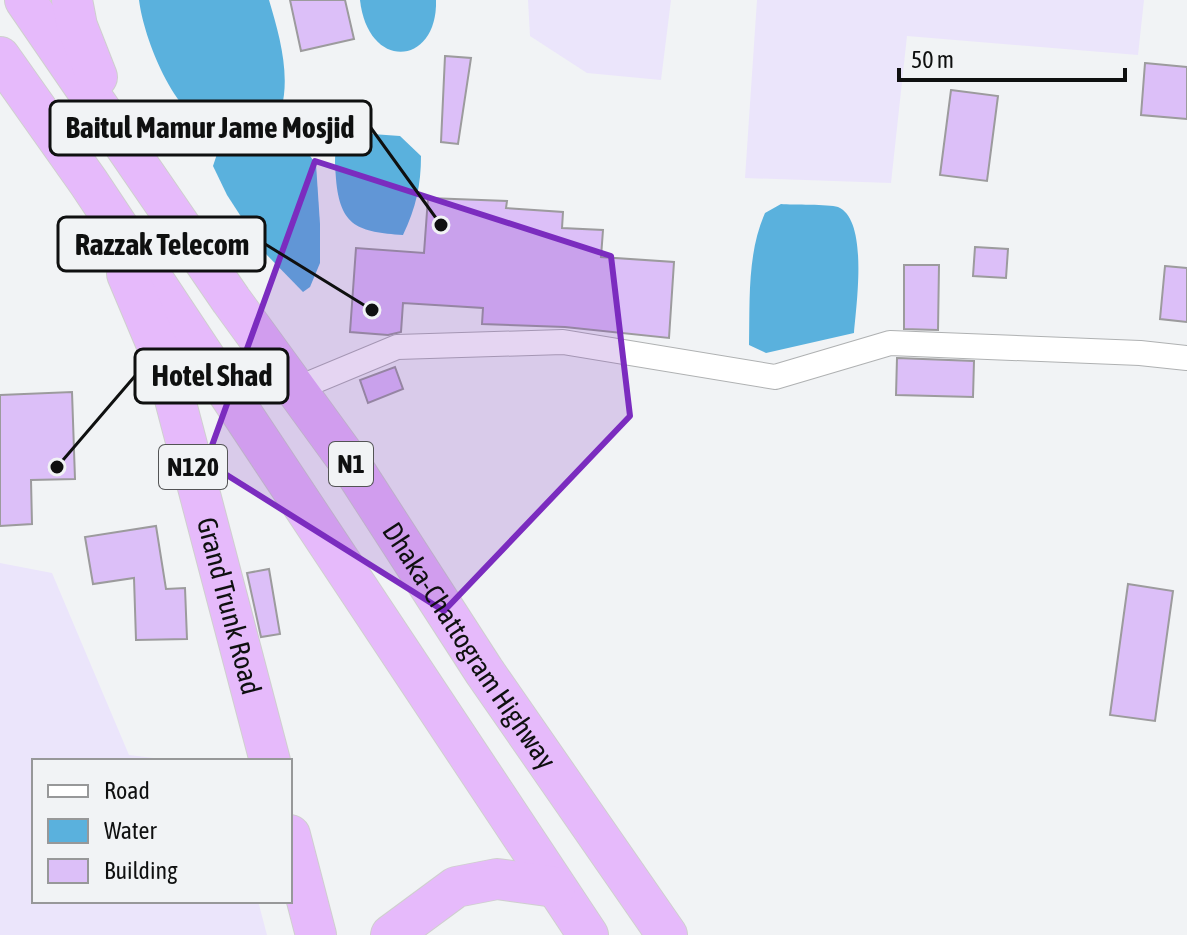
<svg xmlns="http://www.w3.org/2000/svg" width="1187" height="935" font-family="'Asap Condensed',sans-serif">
<rect width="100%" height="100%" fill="#f1f3f5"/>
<g fill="#ebe5fb">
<polygon points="528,0 671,0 661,80 587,73 530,36"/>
<polygon points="757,0 1144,0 1138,55 907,36 891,183 745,178"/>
<polygon points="0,563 52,573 129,755 178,761 34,761 34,901 258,901 267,935 0,935"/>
</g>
<g fill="#5ab1dd">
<path d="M139,0H269C279,34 291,74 281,110C278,117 270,124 265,130C250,131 229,135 215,130C174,117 144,39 139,0Z"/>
<path d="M360,0H436C438,66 368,72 360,0Z"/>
<path d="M372,134L400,136L421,156C421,185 416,208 403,235C359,232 340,227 336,179C335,162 333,152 341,137Z"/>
<polygon points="278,140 299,141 316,164 320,224 320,263 310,287 303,292 264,252 227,195 213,166 217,154"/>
<path d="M781,204C793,205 828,204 838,207C869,220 856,306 854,333L766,353L749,345C750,300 747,254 765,213Z"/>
</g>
<g fill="#dcbff8" stroke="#9c9b9d" stroke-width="2">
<polygon points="290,0 345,0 354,39 301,51"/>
<polygon points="445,56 471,58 458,144 441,142"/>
<polygon points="1145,63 1187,67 1187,119 1141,115"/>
<polygon points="951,90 998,96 987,181 940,175"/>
<polygon points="428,198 507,201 506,208 563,212 562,228 603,230 601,257 674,262 669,338 565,327 482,324 483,308 403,303 401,332 388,335 350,332 356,248 424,253"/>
<polygon points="975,247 1008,249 1006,278 973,276"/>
<polygon points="904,265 939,265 938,330 904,329"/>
<polygon points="1165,266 1187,268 1187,322 1160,319"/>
<polygon points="897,358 974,361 973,397 896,395"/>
<polygon points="395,367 403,389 368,403 360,380"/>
<polygon points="72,392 75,479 31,480 32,524 0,526 0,395"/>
<polygon points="156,526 166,589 185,588 187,639 136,640 134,578 93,584 85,537"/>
<polygon points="269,569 280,634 261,637 247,573"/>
<polygon points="1128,584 1173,591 1155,721 1110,715"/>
</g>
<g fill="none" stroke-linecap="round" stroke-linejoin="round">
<g stroke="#afb1b2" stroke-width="26">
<polyline id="minor" points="296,389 397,347 563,342 775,377 890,343 1140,353 1187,358"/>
</g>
<g stroke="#cfcfcf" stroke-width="42">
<g id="trunk">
<path id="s1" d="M25,0L231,300L351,465L484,671L667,935"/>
<polyline points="72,0 77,26 97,77"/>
<polyline points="0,57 89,183 588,935"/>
<path id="s2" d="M127,274L167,369L270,761"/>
<polyline points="290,835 316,935"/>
<polyline points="391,935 456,887 497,879 555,887"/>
</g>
</g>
<use href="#minor" stroke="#fff" stroke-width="24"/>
<use href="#trunk" stroke="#e6bafb" stroke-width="40"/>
</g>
<path fill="#7b2cbf" fill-opacity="0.2" stroke="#7b2cbf" stroke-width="6" stroke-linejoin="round" d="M315,161L611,256L630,416L444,611L206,462Z"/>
<g text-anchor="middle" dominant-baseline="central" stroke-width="6" stroke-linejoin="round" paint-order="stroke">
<g fill="#f1f3f5" stroke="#535455" stroke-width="2">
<rect x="329" y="442" width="44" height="44" rx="6"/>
<rect x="159" y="445" width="68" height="44" rx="6"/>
</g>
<g font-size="26" font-weight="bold" fill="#0f1010">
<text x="351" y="464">N1</text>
<text x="193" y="467">N120</text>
</g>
<g font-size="28" fill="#0f1010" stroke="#f1f3f5">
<text stroke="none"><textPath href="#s2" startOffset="348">Grand Trunk Road</textPath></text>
<text stroke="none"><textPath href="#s1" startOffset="784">Dhaka-Chattogram Highway</textPath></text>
</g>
</g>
<path fill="none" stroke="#0f1010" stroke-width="3" d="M441 225L371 128M372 310L265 244M57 467L135 376"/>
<g fill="#0f1010" stroke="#f1f3f5" stroke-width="3">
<circle cx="441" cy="225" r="8"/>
<circle cx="372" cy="310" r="8"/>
<circle cx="57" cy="467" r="8"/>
</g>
<g fill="#f1f3f5" stroke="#0f1010" stroke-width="3">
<rect x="50" y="101" width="321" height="54" rx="8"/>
<rect x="58" y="217" width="207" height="54" rx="8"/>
<rect x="135" y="349" width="153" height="54" rx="8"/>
</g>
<g font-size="30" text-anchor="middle" font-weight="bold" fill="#0f1010">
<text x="210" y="138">Baitul Mamur Jame Mosjid</text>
<text x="162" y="255">Razzak Telecom</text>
<text x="212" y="386">Hotel Shad</text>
</g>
<rect x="32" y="759" width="260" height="144" fill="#f1f3f5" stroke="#979899" stroke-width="2"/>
<rect x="48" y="785" width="40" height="12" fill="#ffffff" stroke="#979899" stroke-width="2"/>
<text x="104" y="799" font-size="24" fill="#0f1010">Road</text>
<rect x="48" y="819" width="40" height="24" fill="#5ab1dd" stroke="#979899" stroke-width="2"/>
<text x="104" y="839" font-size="24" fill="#0f1010">Water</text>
<rect x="48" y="859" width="40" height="24" fill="#dcbff8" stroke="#979899" stroke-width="2"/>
<text x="104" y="879" font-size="24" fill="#0f1010">Building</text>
<path d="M899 68v12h226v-12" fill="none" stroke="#0f1010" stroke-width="4"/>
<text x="911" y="68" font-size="24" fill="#0f1010" stroke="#f1f3f5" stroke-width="6" paint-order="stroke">50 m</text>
</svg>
